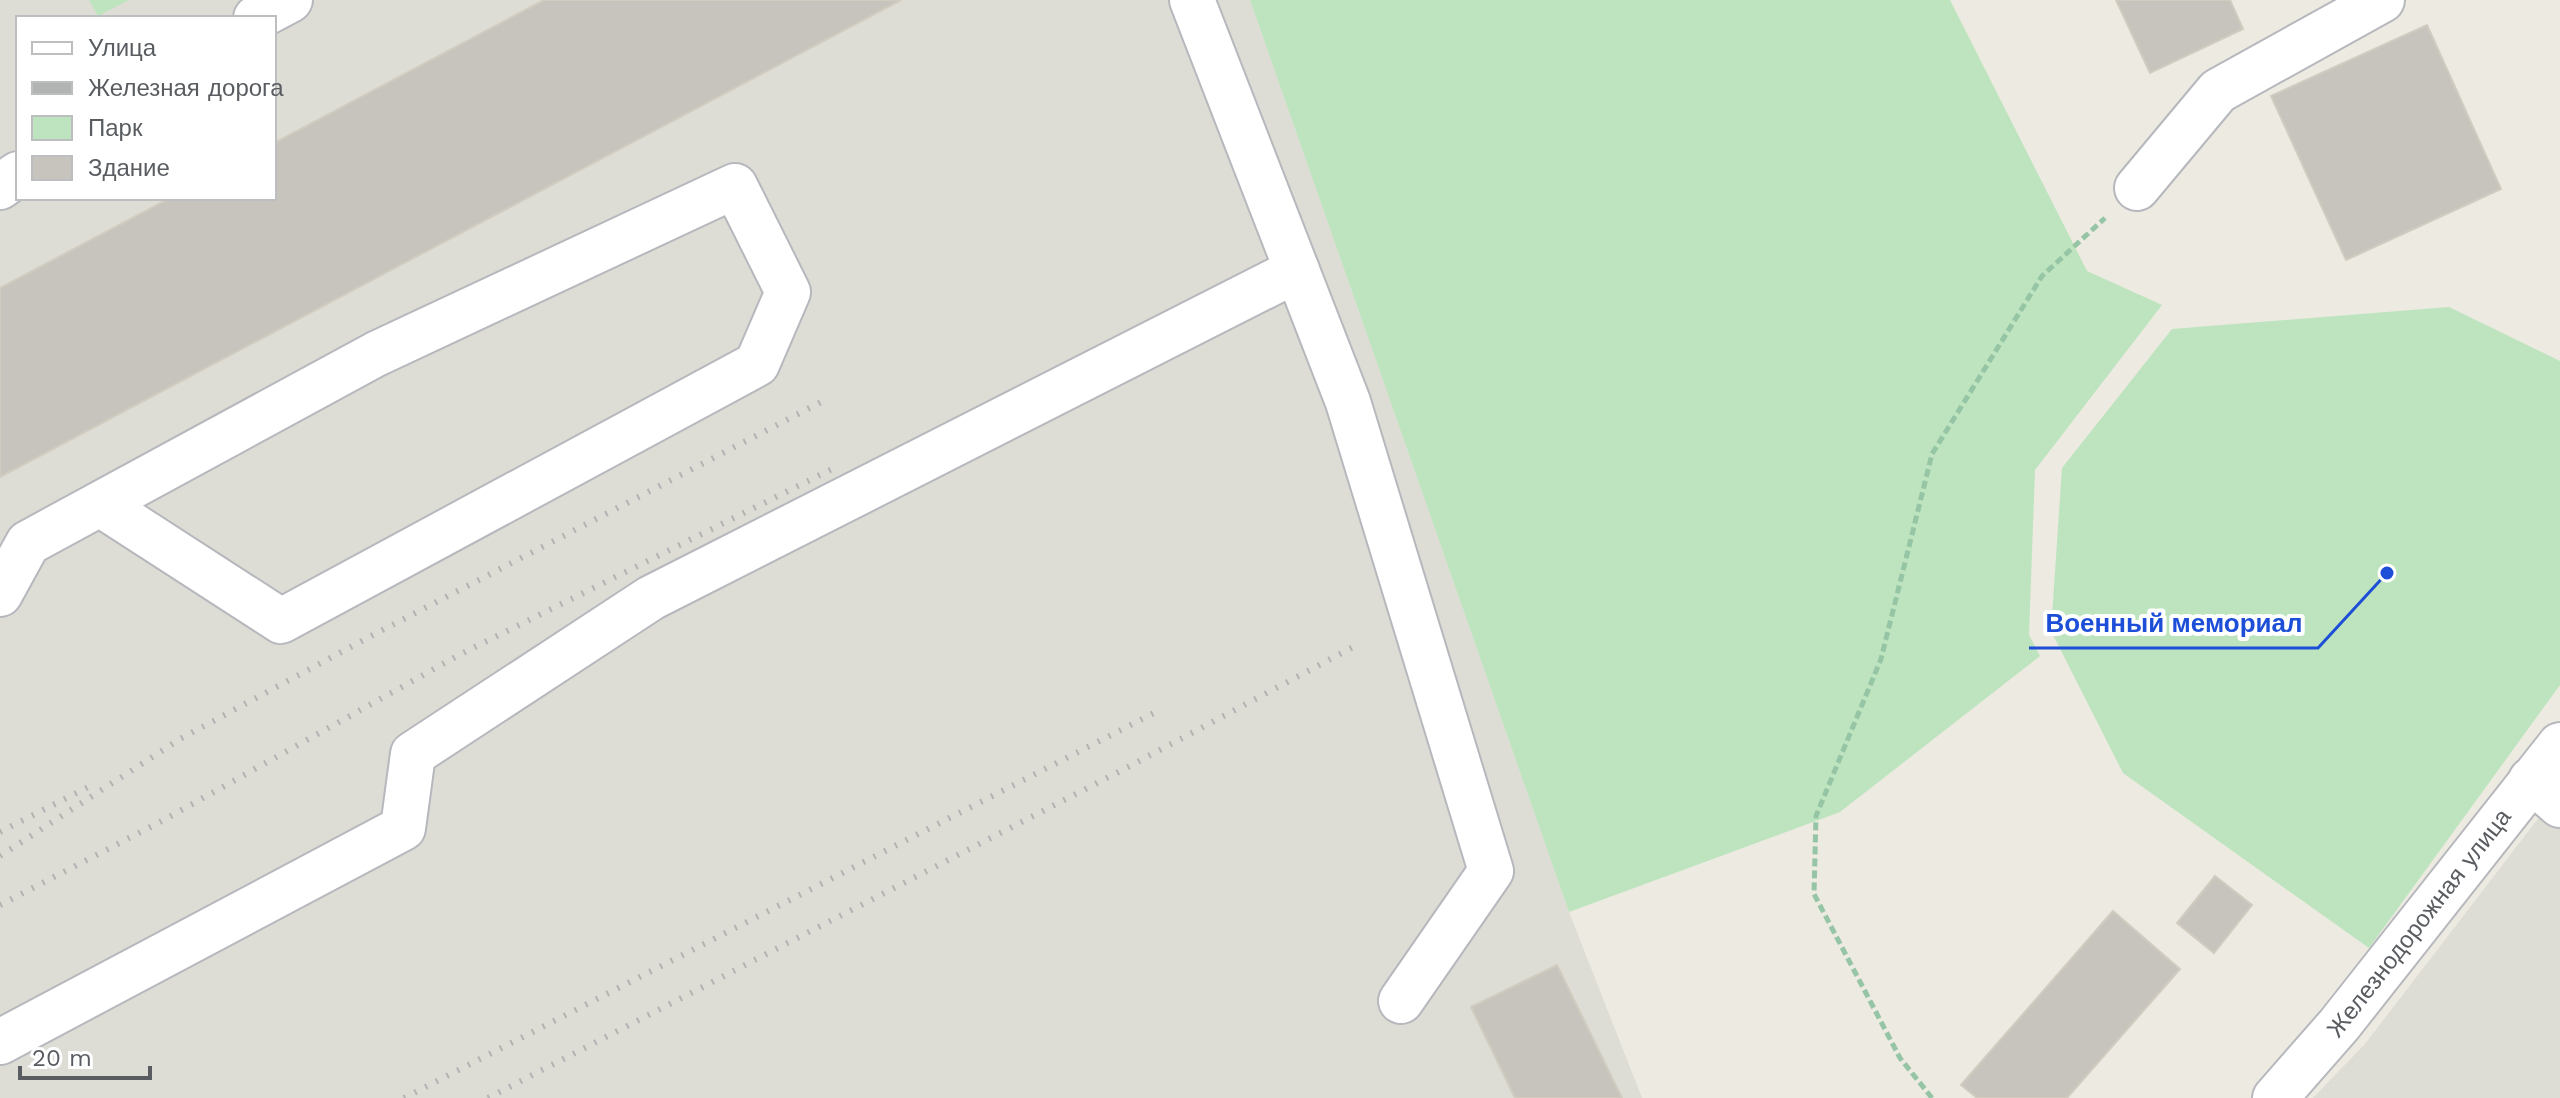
<svg xmlns="http://www.w3.org/2000/svg" width="2560" height="1098" font-family="'Work Sans',sans-serif">
<rect width="100%" height="100%" fill="#eceae1"/>
<g fill="#dddcd5" fill-rule="evenodd">
<path d="M0,0H89L98,15L129,0H1250L1569,912L1642,1098H0ZM18,18H274V198H18Z"/>
<polygon points="2560,790 2560,1098 2313,1098 2365,1044"/>
</g>
<g fill="#bde4be">
<polygon points="89,0 129,0 98,16"/>
<polygon points="1250,0 1950,0 2087,271 2162,305 2035,470 2029,635 2040,656 1840,812 1569,912"/>
<polygon points="2449,307 2560,361 2560,685 2369,948 2123,773 2051,631 2062,468 2172,329"/>
</g>
<g fill="#c7c4be" stroke="#d1ccbf" stroke-width="2">
<polygon points="544,0 901,0 0,477 0,288 170,198 274,198 274,143"/>
<polygon points="2116,0 2230,0 2243,29 2150,73"/>
<polygon points="2427,25 2501,189 2346,260 2271,96"/>
<polygon points="2215,876 2252,905 2214,953 2177,923"/>
<polygon points="2113,911 2180,969 2067,1098 1977,1098 1961,1085"/>
<polygon points="1557,965 1622,1098 1515,1098 1471,1007"/>
</g>
<g fill="none" stroke-linecap="round" stroke-linejoin="round">
<g stroke="#b6b8bd" stroke-width="48">
<g id="minor">
<polyline points="1192,0 1348,402 1491,871 1401,1001"/>
<polyline points="256,18 290,0"/>
<polyline points="0,187 18,174"/>
<polyline points="2137,188 2218,91 2382,0"/>
<polyline points="0,594 28,543 376,354 735,186 788,292 757,364 281,621 100,504"/>
<polyline points="2531,780 2560,805"/>
<polyline points="0,1042 403,828 413,754 651,598 1297,270"/>
<polyline points="2275,1098 2339,1025 2560,745"/>
</g>
</g>
<polyline stroke="#96c5a5" stroke-width="5" stroke-dasharray="8 4" stroke-linecap="butt" points="1932,1098 1900,1058 1814,894 1816,816 1881,659 1932,454 2042,276 2105,218"/>
<use href="#minor" stroke="#fff" stroke-width="44"/>
<g stroke="#b2b3b3" stroke-width="6" stroke-dasharray="2 10" stroke-linecap="butt">
<polyline points="0,832 92,785"/>
<polyline points="0,856 180,739 371,636 825,400"/>
<polyline points="0,905 160,822 459,655 834,468"/>
<polyline points="404,1098 1154,713"/>
<polyline points="488,1098 1128,767 1353,647"/>
</g>
</g>
<g text-anchor="middle" dominant-baseline="central" stroke-width="8" stroke-linejoin="round" paint-order="stroke">
<g font-size="24" fill="#595d61" stroke="#fff">
<text transform="translate(2419 923) rotate(-52)">Железнодорожная улица</text>
</g>
</g>
<path fill="none" stroke="#1d4ed8" stroke-width="3" d="M2387 573L2318 648H2029"/>
<circle fill="#1d4ed8" stroke="#fff" stroke-width="3" cx="2387" cy="573" r="8"/>
<g font-size="26" text-anchor="middle" font-weight="bold" fill="#1d4ed8" stroke="#fff" stroke-width="8" stroke-linejoin="round" paint-order="stroke">
<text x="2174" y="632">Военный мемориал</text>
</g>
<rect x="16" y="16" width="260" height="184" fill="#ffffff" stroke="#bdbec0" stroke-width="2"/>
<rect x="32" y="42" width="40" height="12" fill="#ffffff" stroke="#bdbec0" stroke-width="2"/>
<text x="88" y="56" font-size="24" fill="#595d61">Улица</text>
<rect x="32" y="82" width="40" height="12" fill="#b2b3b3" stroke="#bdbec0" stroke-width="2"/>
<text x="88" y="96" font-size="24" fill="#595d61">Железная дорога</text>
<rect x="32" y="116" width="40" height="24" fill="#bde4be" stroke="#bdbec0" stroke-width="2"/>
<text x="88" y="136" font-size="24" fill="#595d61">Парк</text>
<rect x="32" y="156" width="40" height="24" fill="#c7c4be" stroke="#bdbec0" stroke-width="2"/>
<text x="88" y="176" font-size="24" fill="#595d61">Здание</text>
<path d="M20 1066v12h130v-12" fill="none" stroke="#595d61" stroke-width="4"/>
<text x="32" y="1066" font-size="24" fill="#595d61" stroke="#ffffff" stroke-width="6" paint-order="stroke">20 m</text>
</svg>
